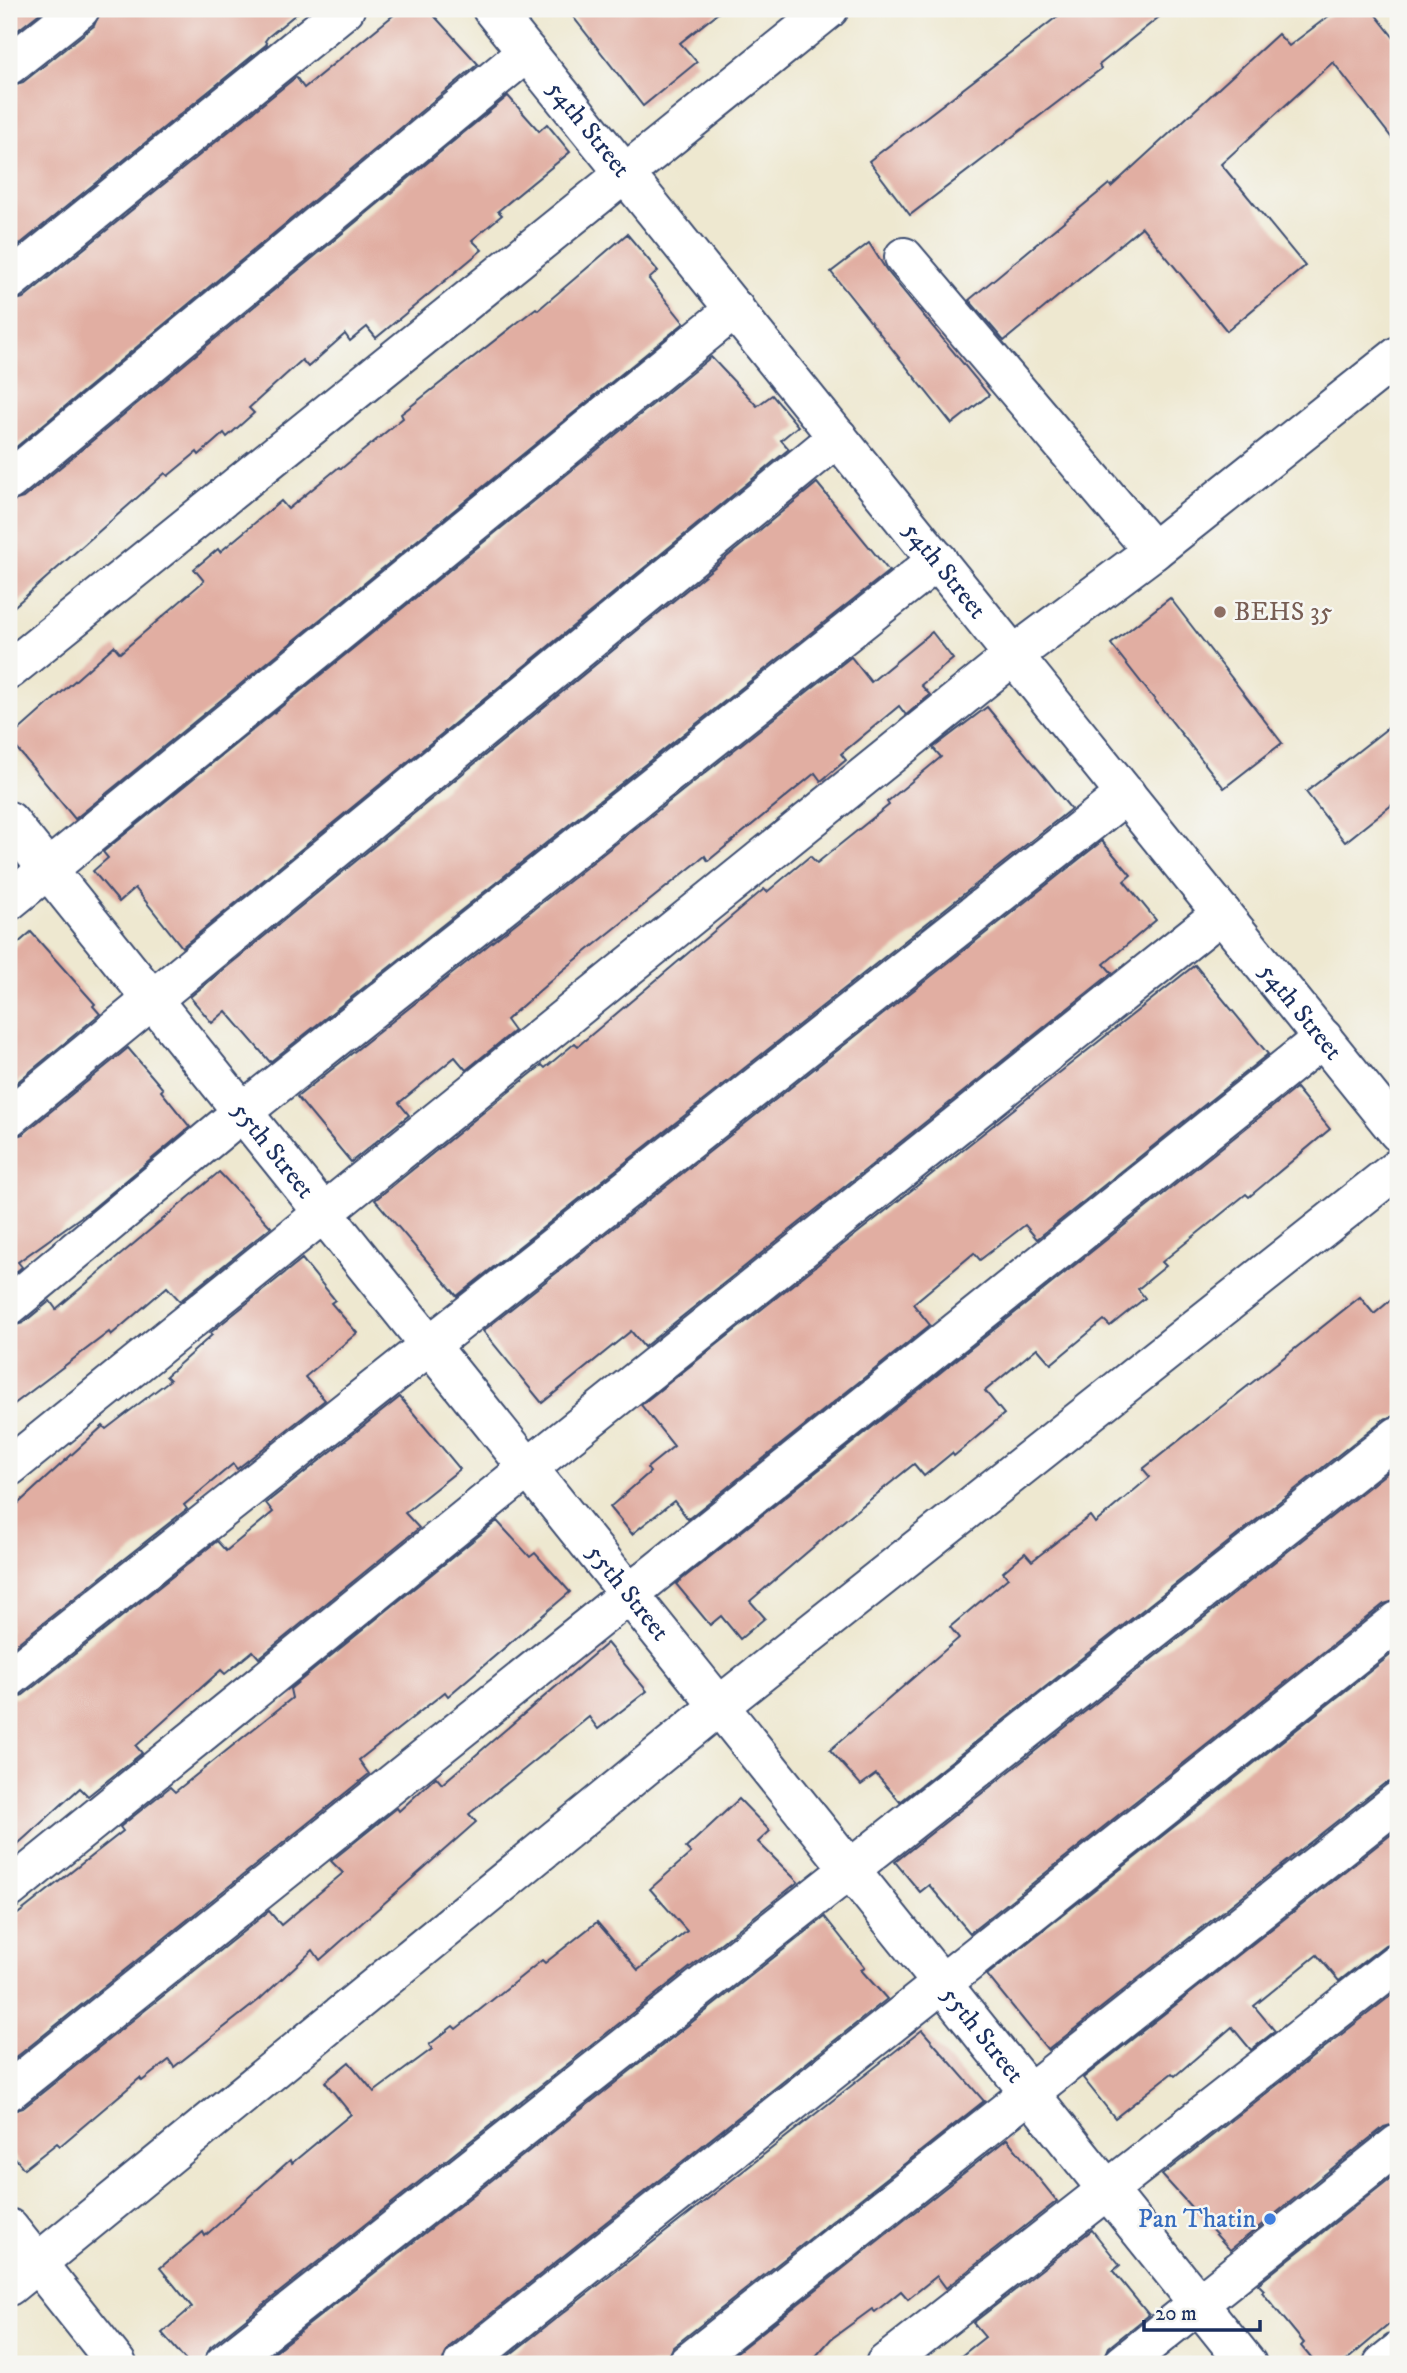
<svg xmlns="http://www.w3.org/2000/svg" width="1407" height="2373" font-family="'IM FELL DW Pica',serif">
<rect width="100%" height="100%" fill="#f6f6f2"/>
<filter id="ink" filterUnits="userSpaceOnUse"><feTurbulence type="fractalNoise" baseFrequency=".0143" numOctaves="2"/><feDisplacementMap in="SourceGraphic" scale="14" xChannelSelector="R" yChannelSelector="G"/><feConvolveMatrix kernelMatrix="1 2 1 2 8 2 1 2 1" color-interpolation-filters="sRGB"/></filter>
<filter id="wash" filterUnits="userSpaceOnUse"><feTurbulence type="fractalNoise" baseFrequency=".00686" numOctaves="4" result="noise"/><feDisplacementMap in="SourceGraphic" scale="28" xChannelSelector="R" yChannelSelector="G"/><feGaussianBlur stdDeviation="1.57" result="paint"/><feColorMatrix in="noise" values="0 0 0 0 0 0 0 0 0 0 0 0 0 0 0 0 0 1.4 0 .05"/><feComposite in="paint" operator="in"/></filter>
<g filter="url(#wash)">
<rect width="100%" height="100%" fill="#eee8d0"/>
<g id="blocks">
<g fill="#e1aea2">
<polygon points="9,9 45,9 9,37"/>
<polygon points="101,9 302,9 268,37 265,41 267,44 9,253 9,86 23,82 94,26"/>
<polygon points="401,9 428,9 478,64 9,453 9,302 23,298 296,77 304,88"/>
<polygon points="567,9 723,9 680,43 697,62 643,106"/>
<polygon points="1067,9 1169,9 1099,65 1101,69 910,215 869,161"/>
<polygon points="1338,9 1371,9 1398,43 1398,146 1333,62 1221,164 1305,266 1227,331 1142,227 1004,341 969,300 1109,184 1111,187 1278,34 1289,46"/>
<polygon points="508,96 539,131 547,124 570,152 498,211 502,215 472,240 482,250 376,338 367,327 350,341 345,334 308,367 302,360 249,408 254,413 227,437 224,433 199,455 197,452 168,476 165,473 9,611 9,502 23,498"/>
<polygon points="627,234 658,271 649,279 684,323 75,819 9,739 114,646 120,653 204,581 194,569 218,549 220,552 281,501 288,509 339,467 341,469 403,418 401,414 536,308 538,310"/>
<polygon points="869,243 887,271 989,395 952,424 831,272"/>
<polygon points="711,357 757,406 772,395 798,426 781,440 789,449 182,947 135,888 119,902 93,871 108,858 103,852"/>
<polygon points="817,483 889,571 270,1062 226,1011 212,1023 190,997"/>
<polygon points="1170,598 1282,743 1224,788 1111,644"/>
<polygon points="932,632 953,659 921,685 930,695 906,715 899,706 841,754 846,760 821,781 815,773 708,861 705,856 562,971 506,1020 514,1031 466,1070 455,1057 399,1103 409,1115 351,1162 297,1097 851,657 871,682"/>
<polygon points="987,707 1071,809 457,1296 375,1200 542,1065 545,1068 575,1043 578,1046 764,889 767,892 810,856 817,863 889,805 887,802 941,757 933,748"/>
<polygon points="1398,720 1398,800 1345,842 1306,792"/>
<polygon points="1102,841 1131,875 1124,881 1156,920 1104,964 1112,973 644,1347 631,1331 542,1403 483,1331"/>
<polygon points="31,932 95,1004 93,1006 100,1014 9,1089 9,951"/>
<polygon points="1195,965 1268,1054 1037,1239 1025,1225 980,1260 974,1253 913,1304 930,1325 688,1519 674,1501 632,1534 610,1507 650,1472 647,1468 674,1446 641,1405"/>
<polygon points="128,1048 163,1089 161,1091 190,1127 92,1209 18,1262 22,1267 9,1278 9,1138 23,1134"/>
<polygon points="1296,1088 1330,1129 1249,1197 1246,1194 1162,1262 1166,1266 1138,1289 1145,1298 1110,1326 1104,1320 1051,1364 1037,1348 985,1391 1004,1414 954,1456 952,1453 924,1476 914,1464 846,1519 750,1601 765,1618 740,1639 721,1616 710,1625 676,1584"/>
<polygon points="219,1172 271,1227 180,1301 167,1287 111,1335 109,1332 9,1408 9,1327 23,1323 50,1301 56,1309"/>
<polygon points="302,1259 335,1300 331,1303 357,1333 305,1377 325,1400 237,1469 233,1464 184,1505 187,1509 9,1650 9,1512 103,1426 106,1429 170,1380 166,1376 212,1335 210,1333"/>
<polygon points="1398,1294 1398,1415 1384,1419 900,1802 876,1774 861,1785 830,1750 959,1638 950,1627 1008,1578 1003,1572 1025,1553 1032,1561 1090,1516 1095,1523 1150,1477 1143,1469 1360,1297 1374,1314"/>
<polygon points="400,1397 460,1469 405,1513 419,1528 259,1658 253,1651 225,1674 221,1670 136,1746 142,1753 88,1796 80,1788 9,1852 9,1699 23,1695 217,1541 226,1551 273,1512 266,1503"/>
<polygon points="1398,1464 1398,1600 1384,1604 970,1933 929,1885 920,1892 895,1862"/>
<polygon points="497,1521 530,1557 535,1553 570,1592 448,1696 445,1692 359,1760 369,1774 9,2063 9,1921 123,1831 120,1827 170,1787 175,1792 292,1698 290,1689"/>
<polygon points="607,1643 647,1691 598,1729 589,1717 469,1814 476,1822 320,1960 313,1950 260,1999 174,2067 169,2060 142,2081 140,2078 60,2146 57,2143 24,2169 9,2150 9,2112 23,2108 269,1911 281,1925 343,1873 331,1861 397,1808 399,1811 436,1777 442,1784"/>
<polygon points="1398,1649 1398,1780 1384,1784 1048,2050 987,1975"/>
<polygon points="739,1799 770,1831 758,1842 798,1882 210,2347 203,2364 189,2364 162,2333 192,2307 160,2268 203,2232 205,2236 290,2160 292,2163 351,2114 325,2082 349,2062 374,2092 432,2049 429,2045 453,2026 456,2029 542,1960 545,1963 597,1922 638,1970 687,1931 650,1889 691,1853 686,1848"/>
<polygon points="1398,1829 1398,1941 1385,1945 1339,1981 1317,1955 1254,2006 1275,2031 1251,2050 1232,2027 1175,2076 1172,2073 1115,2118 1083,2078"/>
<polygon points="825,1917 865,1968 861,1970 887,1999 449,2347 442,2364 259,2364"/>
<polygon points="1398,1990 1398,2123 1384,2127 1230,2250 1162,2175"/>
<polygon points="922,2030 984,2101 673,2347 666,2364 498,2364"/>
<polygon points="1007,2139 1057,2201 946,2288 937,2276 908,2299 901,2291 875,2312 872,2309 831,2339 809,2364 739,2364 732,2356"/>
<polygon points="1398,2172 1398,2317 1342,2364 1316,2364 1301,2346 1304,2343 1262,2292 1264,2290 1258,2284"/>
<polygon points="1092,2230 1120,2265 1113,2271 1149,2315 1109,2347 1102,2364 951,2364 985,2337 973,2323"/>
</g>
</g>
</g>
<g filter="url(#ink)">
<use href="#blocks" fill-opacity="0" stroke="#3b4b6f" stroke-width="2"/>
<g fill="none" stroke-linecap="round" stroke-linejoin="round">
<g stroke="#3b4b6f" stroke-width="42">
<g id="minor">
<path id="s1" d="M492,9L1398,1132"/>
<polyline points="9,65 80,9"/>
<polyline points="904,257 1153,551 1398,356"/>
<polyline points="9,281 345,9"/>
<polyline points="9,481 527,52"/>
<polyline points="9,670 829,9"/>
<path id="s2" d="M9,821L1247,2364"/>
<polyline points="9,901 735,309"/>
<polyline points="9,1117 838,437"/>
<polyline points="9,1306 242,1112 938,560"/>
<polyline points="9,1467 1014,655 1153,551"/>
<polyline points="9,1678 1126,794"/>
<polyline points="9,1889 528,1468 1222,913"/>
<polyline points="9,2091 1323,1038"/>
<polyline points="9,2228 117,2364"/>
<polyline points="9,2286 719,1706 1398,1168"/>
<polyline points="224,2364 1398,1436"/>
<polyline points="463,2364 1398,1621"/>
<polyline points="687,2364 1398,1801"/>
<polyline points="885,2364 1398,1962"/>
<polyline points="1123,2364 1398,2144"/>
<polyline points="1383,2364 1398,2352"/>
</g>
</g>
<use href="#minor" stroke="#fff" stroke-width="38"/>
</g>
</g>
<circle fill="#8d6e63" stroke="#f6f6f2" stroke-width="2.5" cx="1220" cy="612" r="7"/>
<circle fill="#3f7fe0" stroke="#f6f6f2" stroke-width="2.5" cx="1270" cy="2219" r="7"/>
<g text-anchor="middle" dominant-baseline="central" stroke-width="5" stroke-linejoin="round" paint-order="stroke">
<g font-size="26" fill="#1b2f5e" stroke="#f6f6f2">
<text stroke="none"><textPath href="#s1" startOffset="154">54th Street</textPath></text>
<text stroke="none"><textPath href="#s1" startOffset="721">54th Street</textPath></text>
<text stroke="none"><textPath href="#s1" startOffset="1288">54th Street</textPath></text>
<text stroke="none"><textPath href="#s2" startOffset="422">55th Street</textPath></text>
<text stroke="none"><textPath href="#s2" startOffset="989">55th Street</textPath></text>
<text stroke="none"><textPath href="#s2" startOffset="1556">55th Street</textPath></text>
</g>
<g font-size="26" fill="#785e54" stroke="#f6f6f2" text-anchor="start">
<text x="1234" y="612">BEHS 35</text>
</g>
<g font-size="26" fill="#366cbe" stroke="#f6f6f2" text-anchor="end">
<text x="1256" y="2219">Pan Thatin</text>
</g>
</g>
<rect width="1407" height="2373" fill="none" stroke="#f6f6f2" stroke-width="35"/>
<path d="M1144 2320v10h116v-10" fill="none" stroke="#1b2f5e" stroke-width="3.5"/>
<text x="1155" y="2320" font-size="21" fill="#1b2f5e" stroke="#f6f6f2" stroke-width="5" paint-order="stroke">20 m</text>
</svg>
